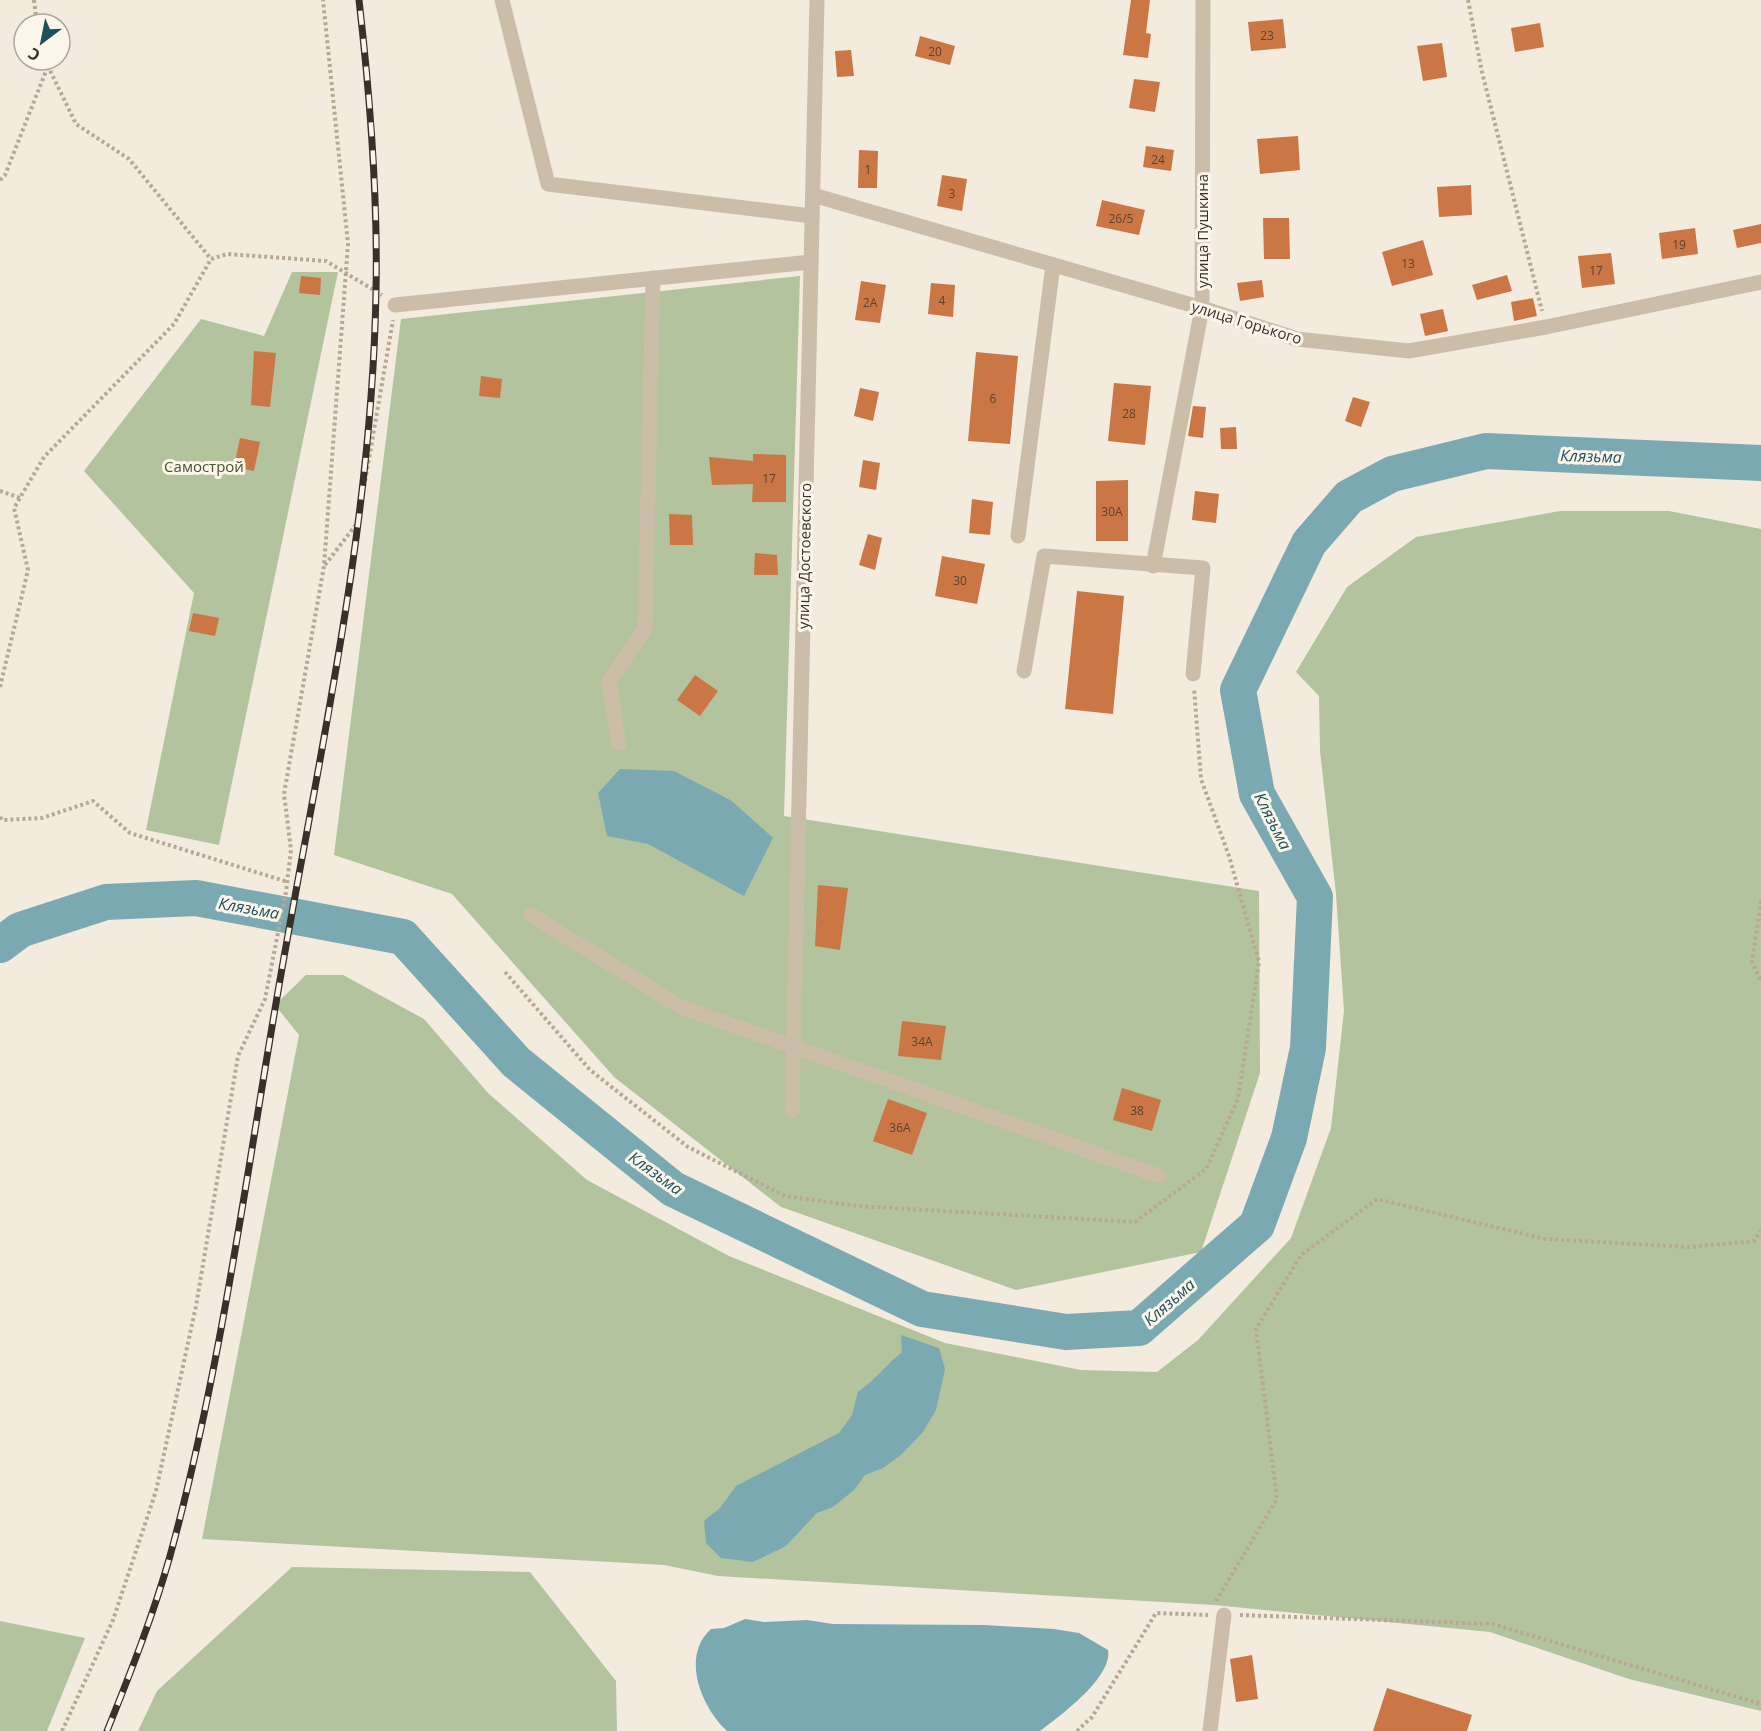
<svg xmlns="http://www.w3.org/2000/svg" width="1761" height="1731" font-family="'Open Sans',sans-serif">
<rect width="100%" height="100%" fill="#f3ecde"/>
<g fill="#b2c39d">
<polygon points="292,272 338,272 219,845 146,830 194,593 84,471 201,319 264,336"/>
<polygon points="800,276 784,816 1259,891 1260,1073 1201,1252 1016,1290 781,1207 614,1077 452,894 334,855 401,319"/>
<polygon points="1560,511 1669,511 1761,529 1761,1711 1629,1679 1490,1632 1214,1605 718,1576 664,1565 202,1539 299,1035 275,1005 306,975 343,975 424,1019 488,1093 587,1180 729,1256 945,1343 1081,1370 1157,1372 1198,1340 1291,1238 1331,1128 1344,1011 1336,894 1320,751 1319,696 1296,672 1347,587 1416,537"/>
<polygon points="292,1567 530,1572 616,1681 617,1731 138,1731 157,1691"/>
<polygon points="0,1621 85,1638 47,1731 0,1731"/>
</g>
<g fill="#7ba9b2">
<polygon points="620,769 674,771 732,801 773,838 744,896 648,844 607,836 598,793"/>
<path d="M901,1335L939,1348L945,1369L936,1410L923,1432L901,1455L883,1468L865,1475L854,1490L833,1507L817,1513L786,1546L753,1562L721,1558L706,1543L704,1521L720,1508L736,1486L839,1433L852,1415L858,1392C875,1380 886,1365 902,1352Z"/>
<path d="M745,1619L764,1622L807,1620L833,1624L984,1625L1054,1629L1079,1633L1108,1650C1113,1677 1060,1716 1040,1731H727C702,1708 680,1657 711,1629L724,1628Z"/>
</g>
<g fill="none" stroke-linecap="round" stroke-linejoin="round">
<polyline stroke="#7ba9b2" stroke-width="36" points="0,945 20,930 106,902 196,898 403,937 516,1062 673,1189 922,1309 1066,1332 1139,1328 1257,1225 1289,1138 1308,1048 1315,897 1257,794 1238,690 1309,543 1349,497 1392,474 1486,451 1761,463"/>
</g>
<g fill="#ca7645">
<polygon points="1131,0 1150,0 1146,33 1151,34 1148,58 1123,55"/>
<polygon points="1283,19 1286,48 1251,51 1248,22"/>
<polygon points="1540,23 1544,47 1515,52 1511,28"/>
<polygon points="920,36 955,46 950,65 915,56"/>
<polygon points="1442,43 1447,77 1423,81 1417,46"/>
<polygon points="851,50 854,76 837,77 835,51"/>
<polygon points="1134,79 1160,82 1155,112 1129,108"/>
<polygon points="1298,136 1300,170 1260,174 1257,139"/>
<polygon points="1146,146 1174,150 1171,171 1143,167"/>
<polygon points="859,150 878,151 877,188 858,188"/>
<polygon points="942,175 967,179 962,211 937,206"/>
<polygon points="1471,185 1472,215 1439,217 1437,187"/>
<polygon points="1102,200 1145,210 1139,235 1096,226"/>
<polygon points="1263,218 1289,218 1290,259 1264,259"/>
<polygon points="1761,224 1761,243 1737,248 1733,230"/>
<polygon points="1695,228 1698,254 1662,259 1659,233"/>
<polygon points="1423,240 1433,275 1392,286 1382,252"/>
<polygon points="1611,253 1615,284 1582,288 1578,256"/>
<polygon points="1507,275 1512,291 1477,300 1472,285"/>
<polygon points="301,276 321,278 320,295 299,293"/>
<polygon points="1262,280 1264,297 1240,301 1237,283"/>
<polygon points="861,281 886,285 880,323 855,320"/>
<polygon points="931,283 955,285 953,317 928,314"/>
<polygon points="1533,298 1537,316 1514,321 1511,302"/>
<polygon points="1443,309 1448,331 1425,336 1420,314"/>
<polygon points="254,351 276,353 270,407 251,405"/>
<polygon points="976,352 1018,356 1010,444 968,441"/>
<polygon points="481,376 502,379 500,398 479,396"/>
<polygon points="1114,383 1151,386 1145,445 1108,441"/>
<polygon points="860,388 879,392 873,421 854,416"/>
<polygon points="1353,397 1370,402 1361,427 1345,421"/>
<polygon points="1193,406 1206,407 1203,438 1188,436"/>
<polygon points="1236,427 1237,449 1221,449 1220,428"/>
<polygon points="240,438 260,442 254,471 234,467"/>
<polygon points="753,454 786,455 786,502 752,502 753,484 712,485 709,457 753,461"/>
<polygon points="863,460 880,463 876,490 859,487"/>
<polygon points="1128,480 1128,541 1096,541 1096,481"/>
<polygon points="1195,491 1219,494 1216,523 1192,520"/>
<polygon points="972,499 993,502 990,535 969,533"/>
<polygon points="669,514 692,515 693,545 670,545"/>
<polygon points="868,534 882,538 875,570 859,565"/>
<polygon points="755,553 777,555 778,575 754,575"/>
<polygon points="942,556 985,564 977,604 935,596"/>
<polygon points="1077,591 1124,596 1113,714 1065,709"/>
<polygon points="193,613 219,618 215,636 189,631"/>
<polygon points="695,675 718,691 700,716 677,700"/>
<polygon points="818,885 848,888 840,950 815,946"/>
<polygon points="902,1021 946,1026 941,1060 898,1056"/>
<polygon points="1122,1088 1161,1100 1152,1131 1113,1120"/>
<polygon points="888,1099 927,1113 912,1155 873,1141"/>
<polygon points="1252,1655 1258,1699 1236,1702 1230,1659"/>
<polygon points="1387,1688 1472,1715 1467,1731 1373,1731"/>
</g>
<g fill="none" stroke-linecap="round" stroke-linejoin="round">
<g stroke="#b8a893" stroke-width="4" stroke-dasharray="3 3" stroke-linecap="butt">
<polyline points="34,0 37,24"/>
<polyline points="1468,0 1482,72 1542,311"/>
<polyline points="45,60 76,124 129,159 211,259 227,254 326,261 382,295"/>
<polyline points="0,180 5,175 48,66"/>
<polyline points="0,491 20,498"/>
<polyline points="325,565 358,522 393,320"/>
<polyline points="0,687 28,570 14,508 44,457 174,324 211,259"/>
<polyline points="0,817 2,820 42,818 93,801 130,833 288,882"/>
<polyline points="1761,901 1752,962 1761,982"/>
<polyline points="505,972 590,1070 688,1147 785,1196 857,1206 1135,1222 1206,1169 1238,1099 1259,962 1229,856 1201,779 1194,688"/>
<polyline points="1216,1601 1277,1499 1256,1329 1301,1255 1377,1199 1545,1239 1689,1247 1754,1241 1761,1231"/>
<polyline points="1240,1615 1493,1624 1761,1704"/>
<polyline points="62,1731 113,1620 156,1491 196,1306 238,1056 265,999 286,892 291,850 284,794 324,566 348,244 323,0"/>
<polyline points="1077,1731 1092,1717 1156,1613 1208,1615"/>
</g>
<g stroke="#ccbda9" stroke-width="15">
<polyline points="502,0 548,184 812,216"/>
<polyline points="813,195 1202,308 1297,339 1409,351 1546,327 1761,282"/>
<polyline points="395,305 811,262"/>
<polyline points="1018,536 1053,265"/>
<polyline points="1153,566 1202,308 1203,0"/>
<polyline points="1024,671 1044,556 1203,568 1193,674"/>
<polyline points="619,744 609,681 645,629 653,278"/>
<polyline points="531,915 681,1007 1159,1176"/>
<polyline points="792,1111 817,0"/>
<polyline points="1210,1731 1224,1615"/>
</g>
<g stroke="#393029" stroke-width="7">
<path id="rail" d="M107,1731C130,1674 153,1616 170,1556C219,1377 244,1192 275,1009C315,772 372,533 376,291C378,194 370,96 359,0"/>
</g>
<use href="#rail" stroke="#fbf5ea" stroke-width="4.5" stroke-dasharray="14" stroke-linecap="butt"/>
</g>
<g text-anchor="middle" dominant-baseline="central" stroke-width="6" stroke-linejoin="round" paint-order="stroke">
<g font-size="12" fill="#5d4230">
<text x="1267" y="35">23</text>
<text x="935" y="51">20</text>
<text x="1158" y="159">24</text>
<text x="868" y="169">1</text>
<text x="952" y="193">3</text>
<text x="1121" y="218">26/5</text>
<text x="1679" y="244">19</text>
<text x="1408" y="263">13</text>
<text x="1596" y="270">17</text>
<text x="942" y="300">4</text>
<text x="870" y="302">2А</text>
<text x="993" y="398">6</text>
<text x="1129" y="413">28</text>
<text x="769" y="478">17</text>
<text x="1112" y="511">30А</text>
<text x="960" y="580">30</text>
<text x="922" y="1041">34А</text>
<text x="1137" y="1110">38</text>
<text x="900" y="1127">36А</text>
</g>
<g font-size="15" fill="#393029" stroke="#fbf5ea">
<text transform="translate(1202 231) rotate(-90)">улица Пушкина</text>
<text transform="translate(1247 322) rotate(17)">улица Горького</text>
<text transform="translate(804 556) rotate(-89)">улица Достоевского</text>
</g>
<g font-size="15" fill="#42582c" stroke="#fbf5ea">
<text x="204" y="466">Самострой</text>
</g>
<g font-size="16" font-style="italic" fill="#1d505c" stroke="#fbf5ea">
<text transform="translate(1591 456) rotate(2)">Клязьма</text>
<text transform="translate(1273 821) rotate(63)">Клязьма</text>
<text transform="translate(249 908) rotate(10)">Клязьма</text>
<text transform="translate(656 1173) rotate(36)">Клязьма</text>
<text transform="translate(1169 1302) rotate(-41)">Клязьма</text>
</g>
</g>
<g transform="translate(42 42) rotate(212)"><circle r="28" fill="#fbf5ea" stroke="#ada69d" stroke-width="1.5"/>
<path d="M0-4.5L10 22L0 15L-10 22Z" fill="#1d505c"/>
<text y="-9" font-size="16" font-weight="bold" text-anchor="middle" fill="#393029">С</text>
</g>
</svg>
